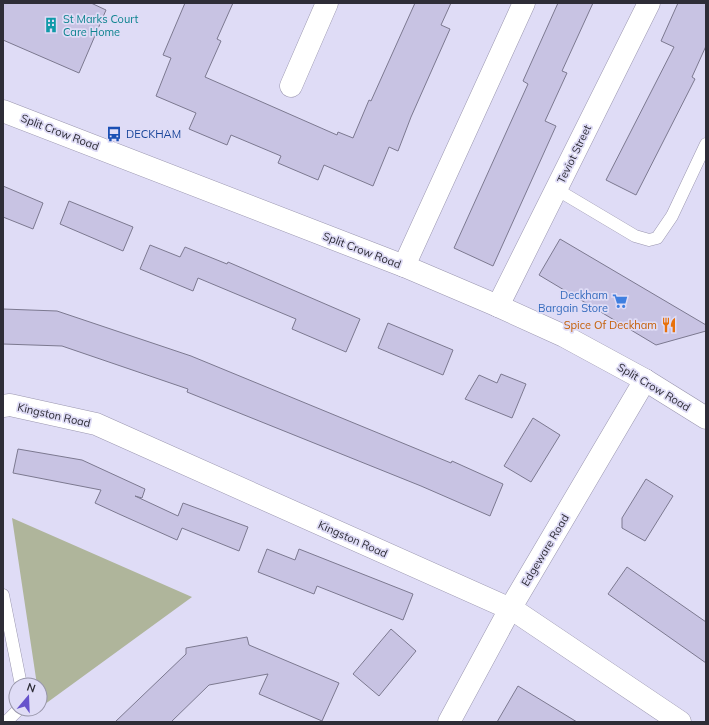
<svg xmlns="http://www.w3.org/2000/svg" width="709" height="725" font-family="Mulish,sans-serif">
<rect width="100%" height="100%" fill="#dfdcf6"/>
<polygon fill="#afb59b" points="12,518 192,597 41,707 40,685 37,685"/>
<g fill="#c8c3e3" stroke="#7c7990">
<polygon points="3,3 91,3 106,10 79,73 3,40"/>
<polygon points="185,3 233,3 217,39 221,41 205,77 337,135 338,132 353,138 369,100 371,101 415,3 451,3 441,25 450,29 411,117 398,151 389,147 373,186 324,165 318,180 278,163 281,156 231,135 227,145 189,129 196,113 156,96 171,58 163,55"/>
<polygon points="558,3 593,3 562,71 567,73 545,121 556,126 493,266 454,248 528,84 523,81"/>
<polygon points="678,3 706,3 706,46 692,77 695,79 636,195 606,180 674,47 661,41"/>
<polygon points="3,186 43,203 33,229 3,217"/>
<polygon points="69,201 133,227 123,251 60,224"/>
<polygon points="560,239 706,325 706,331 656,345 539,275"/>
<polygon points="150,245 180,257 185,247 227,264 228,262 360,319 346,352 292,329 296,319 198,278 193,291 140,269"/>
<polygon points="3,309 57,311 191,356 451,463 452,461 503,484 490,516 421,486 187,392 188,389 62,346 3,344"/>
<polygon points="388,323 453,350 443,375 378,348"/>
<polygon points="501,374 526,384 512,418 465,399 479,375 497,383"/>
<polygon points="533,418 560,435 531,482 504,466"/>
<polygon points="18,449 82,460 145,489 142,498 135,496 178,516 183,503 248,527 239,551 182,528 177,540 119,514 95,503 101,490 13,473"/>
<polygon points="646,479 673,496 645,541 622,528 622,518"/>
<polygon points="267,549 295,560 299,549 413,594 403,620 317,586 314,594 258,572"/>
<polygon points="627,567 706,622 706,663 608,594"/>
<polygon points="391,629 416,651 379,696 353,674"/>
<polygon points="247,637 249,645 339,683 322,721 259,694 268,674 209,685 171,722 115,722 186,654 186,648"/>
<polygon points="518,686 577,722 497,722"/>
</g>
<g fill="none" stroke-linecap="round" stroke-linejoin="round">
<g stroke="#9a96af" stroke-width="13">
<g id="service">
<polyline points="556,189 635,236 649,240 657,238 672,216 706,144"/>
<polyline points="3,595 21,685"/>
<polyline points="6,722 19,709"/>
</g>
</g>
<g stroke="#9a96af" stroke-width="23">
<g id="minor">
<polyline points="291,86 327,3"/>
<polyline points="404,266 524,3"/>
<polyline points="498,306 649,3"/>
<polyline points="3,406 10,405 96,424 515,611 680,722"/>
<polyline points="449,722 510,609 645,380"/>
</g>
</g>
<g stroke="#9a96af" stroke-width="23">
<polyline id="tertiary" points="3,111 404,266 498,306 564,336 645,380 706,418"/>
</g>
<use href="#service" stroke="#fff" stroke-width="12"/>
<use href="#minor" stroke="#fff" stroke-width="22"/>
<use href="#tertiary" stroke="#fff" stroke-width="22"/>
</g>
<defs>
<g id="building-bare" transform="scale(1.2)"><path d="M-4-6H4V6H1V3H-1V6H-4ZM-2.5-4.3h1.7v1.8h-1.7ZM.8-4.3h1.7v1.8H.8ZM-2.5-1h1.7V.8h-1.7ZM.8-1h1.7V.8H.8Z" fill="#0f9aa8" stroke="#dfdcf6" stroke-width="2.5" paint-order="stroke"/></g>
<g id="bus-bare" transform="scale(1.2)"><path d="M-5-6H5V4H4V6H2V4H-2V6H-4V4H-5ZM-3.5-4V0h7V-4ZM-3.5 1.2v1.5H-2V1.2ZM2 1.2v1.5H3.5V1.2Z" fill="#1a4fb4" stroke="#dfdcf6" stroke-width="2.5" paint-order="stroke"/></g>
<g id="supermarket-bare" transform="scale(1.2)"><path d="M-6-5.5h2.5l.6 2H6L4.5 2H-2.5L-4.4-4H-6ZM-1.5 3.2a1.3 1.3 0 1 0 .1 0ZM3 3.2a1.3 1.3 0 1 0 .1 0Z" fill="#3f7fe0" stroke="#dfdcf6" stroke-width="2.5" paint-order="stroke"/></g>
<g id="restaurant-bare" transform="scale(1.2)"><path d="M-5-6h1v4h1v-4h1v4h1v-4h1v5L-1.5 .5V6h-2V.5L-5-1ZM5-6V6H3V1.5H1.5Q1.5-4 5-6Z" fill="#e8710a" stroke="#dfdcf6" stroke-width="2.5" paint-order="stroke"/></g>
</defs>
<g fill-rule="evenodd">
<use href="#building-bare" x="51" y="25"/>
<use href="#bus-bare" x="114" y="134"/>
<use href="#supermarket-bare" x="620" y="301"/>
<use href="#restaurant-bare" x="669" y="325"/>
</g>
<g text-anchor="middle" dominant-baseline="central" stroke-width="3.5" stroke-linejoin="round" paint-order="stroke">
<g font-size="11" fill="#0d838f" stroke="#dfdcf6" text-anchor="start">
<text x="63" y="19">St Marks Court<tspan x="63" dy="13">Care Home</tspan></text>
</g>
<g font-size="11" fill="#2e2d37" stroke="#dfdcf6">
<text transform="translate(60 132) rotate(21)">Split Crow Road</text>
<text transform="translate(574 154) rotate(-64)">Teviot Street</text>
<text transform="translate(362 250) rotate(21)">Split Crow Road</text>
<text transform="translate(654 387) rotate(31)">Split Crow Road</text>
<text transform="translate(54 415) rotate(13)">Kingston Road</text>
<text transform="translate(353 539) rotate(24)">Kingston Road</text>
<text transform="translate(545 550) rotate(-59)">Edgeware Road</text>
</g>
<g font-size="11" fill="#164399" stroke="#dfdcf6" text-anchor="start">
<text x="126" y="134">DECKHAM</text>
</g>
<g font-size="11" fill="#366cbe" stroke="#dfdcf6" text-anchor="end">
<text x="608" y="295">Deckham<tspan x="608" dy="13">Bargain Store</tspan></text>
</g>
<g font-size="11" fill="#c56008" stroke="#dfdcf6" text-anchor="end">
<text x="657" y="325">Spice Of Deckham</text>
</g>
</g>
<rect width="709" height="725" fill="none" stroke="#2e2d37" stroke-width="8"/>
<g transform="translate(28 697) rotate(19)"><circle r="19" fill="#dfdcf6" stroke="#9896aa"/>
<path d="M0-3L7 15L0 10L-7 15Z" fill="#6753cc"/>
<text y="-6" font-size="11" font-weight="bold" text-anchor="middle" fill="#2e2d37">N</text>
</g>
</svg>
